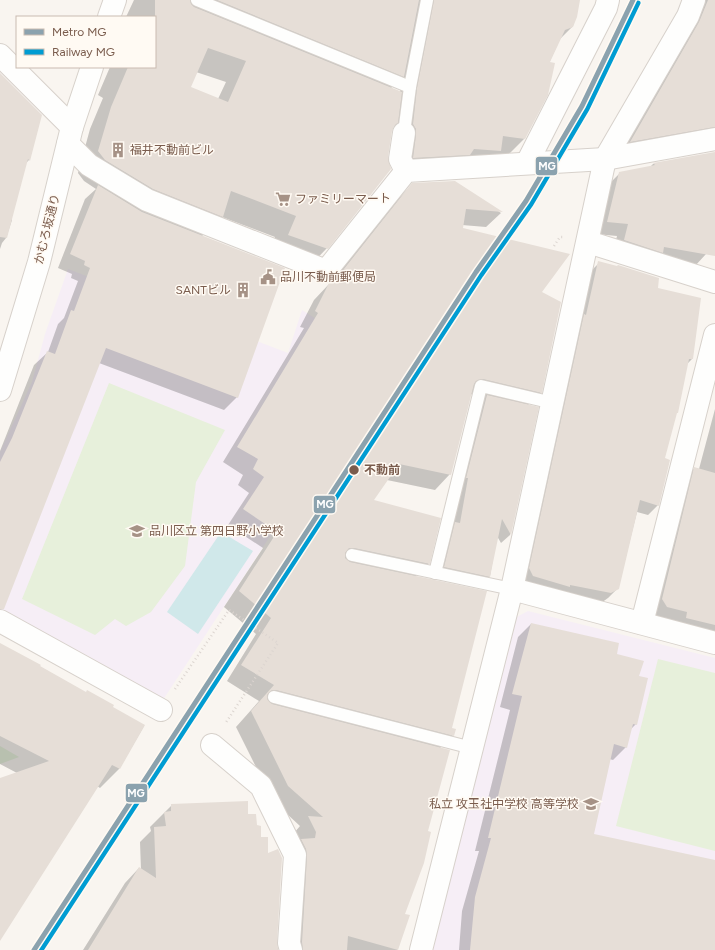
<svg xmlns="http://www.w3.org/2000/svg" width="715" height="950" font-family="Figtree,'Noto Sans JP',sans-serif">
<rect width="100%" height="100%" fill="#f9f5f0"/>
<g fill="#f6eef6">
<polygon points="68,269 288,353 302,310 384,362 161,703 0,610 0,452 32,382 45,334"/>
<polygon points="528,611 715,658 715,950 432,950 511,620"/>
</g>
<g fill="#e7f0db">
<polygon points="109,383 225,430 196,482 185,566 151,612 126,626 115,619 95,635 22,599"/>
<polygon points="658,659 715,673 715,851 616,826"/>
<polygon points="0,746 19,757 0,764"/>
</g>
<polygon fill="#d0e8ea" points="221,532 253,551 198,634 167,612"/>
<g fill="#0003" fill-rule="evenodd">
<path d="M134,0H579L573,26L560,39L549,63L525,138L503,160L479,172L395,157L392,146L395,123L327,248L306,270L267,256L275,237L222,217L202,236L237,397L224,410L99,363L0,605V451L34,365L48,352L58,324L64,318L78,281L71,278L72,274L58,268L85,199L96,189L84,181L78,173L90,129L103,98L98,95L110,67H155V17H126ZM196,72L226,82L218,99L189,87ZM403,77L400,92L391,88Z"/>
<polygon points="700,0 715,0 715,149 619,153"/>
<polygon points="0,74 41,115 29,160 26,163 11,218 12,220 6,238 2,243 0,249"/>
<polygon points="715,153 715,192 706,254 695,266 613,252 617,236 596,234 608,185 620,173 650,167 653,164"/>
<polygon points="455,182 501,213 486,227 462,225 461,228 540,293 541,392 527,406 537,408 510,535 501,543 497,536 490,576 480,585 436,576 478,405 485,398 470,394 450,474 435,490 387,480 373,500 429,563 415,577 453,735 440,748 404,915 408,916 397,950 287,950 294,833 300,826 273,801 236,727 259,701 227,681 256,634 224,607 263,548 228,525 249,493 238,485 243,475 223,462 304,328 300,327 314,300 330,283 397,200 413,184"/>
<polygon points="599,263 657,289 692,359 687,364 663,459 658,505 648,515 637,512 618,588 608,598 601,603 524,586 589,273"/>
<polygon points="715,409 715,642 653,620 681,481 695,468 699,469"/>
<polygon points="531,624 616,654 638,677 636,724 631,729 626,747 613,760 609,759 592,835 715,861 715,950 459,950 462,911 479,851 475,851 510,710 500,707 518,637"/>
<polygon points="0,644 144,726 119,769 100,788 97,786 0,939 0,779 17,773 0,764"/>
<polygon points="172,805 247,815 256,826 267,855 276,943 278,950 83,950 125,883 139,868 141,870 140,842 151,831 150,827"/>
</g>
<g fill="#e6ded7" fill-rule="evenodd">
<path d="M155,0H190L191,4L194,7L402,92L398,123L394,126L392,131L388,157L391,169L328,249L288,235L296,216L231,191L223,217L153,189L105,160L98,151L111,107L128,67H155ZM208,48L246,61L228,102L191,87Z"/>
<polygon points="217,0 419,0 404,77"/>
<polygon points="434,0 580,0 577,17 573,27 565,30 550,62 555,63 548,95 525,139 503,136 501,151 474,149 470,155 413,158 416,135 416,129 413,124 417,88"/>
<polygon points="708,0 715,0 715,127 630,142 699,22"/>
<polygon points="0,73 42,115 30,161 28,159 7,238 0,237"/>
<polygon points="715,152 715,256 664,247 663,253 624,240 628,224 607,222 619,172 655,165 653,163"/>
<polygon points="455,181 503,212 466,209 463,228 570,254 542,292 561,302 542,393 483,379 476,381 474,384 451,475 399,464 374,500 441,518 430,564 354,548 349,548 345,553 345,558 350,562 487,591 452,728 456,729 454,736 276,690 272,690 267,695 267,699 272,704 450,750 428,831 431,832 424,863 405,914 410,915 398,950 348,936 347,950 303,950 302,942 307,856 306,849 301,839 315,838 316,832 308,816 323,817 288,786 251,711 274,685 241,665 271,618 239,591 277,532 243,509 264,477 253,469 258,459 237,447 318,313 315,311 329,283 336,279 412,183"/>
<polygon points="98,185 142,212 285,268 238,398 106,348 4,609 0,609 0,462 12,438 47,351 55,354 71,310 74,311 90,268 84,265 85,261 70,254"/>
<polygon points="598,261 617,266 618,265 659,278 658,288 701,298 693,359 689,359 678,413 677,413 665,458 670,460 659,506 640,500 619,589 611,593 570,585 570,587 533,576 529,568 584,314 586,315"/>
<polygon points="487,395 539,407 511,535 502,519 490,577 444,567 455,522 460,523 468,478 466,478"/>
<polygon points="694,467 715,473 715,625 686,618 687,612 667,607 662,599"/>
<polygon points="531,623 619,643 617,654 644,661 639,676 648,678 637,725 633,724 627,748 614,744 594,834 715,860 715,950 470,950 475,897 491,838 488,838 522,696 512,694"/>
<polygon points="0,643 41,665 40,666 86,692 87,690 114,705 113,707 145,725 120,769 112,765 0,941 0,778 49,761 0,736"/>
<polygon points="248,801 248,814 256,814 257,825 261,826 261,837 268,837 268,853 278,849 282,858 277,942 278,950 88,950 139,867 156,878 154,827 166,826 164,812 171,811 171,804"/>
</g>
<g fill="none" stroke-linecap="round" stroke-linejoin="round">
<g stroke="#d7d1cb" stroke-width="14">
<g id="service">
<polyline points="197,0 410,87"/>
<polyline points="404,133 410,87 427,0"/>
<polyline points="352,555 512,589"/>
<polyline points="435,573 481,386 553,403"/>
<polyline points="274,697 472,748"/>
</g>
</g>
<g stroke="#d7d1cb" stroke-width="24">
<g id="minor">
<polyline points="0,55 72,127"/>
<polyline points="404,133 400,159 406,171"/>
<polyline points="68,144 89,165 147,200 326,271 406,171 605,159 715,139"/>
<polyline points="527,163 606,8 608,0"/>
<polyline points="588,242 715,282"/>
<polyline points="512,589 715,643"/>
<polyline points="0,621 161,710"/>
<polyline points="642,623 715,335"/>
<polyline points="212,745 261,786 295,855 289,943 291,950"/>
<polyline points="421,950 512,589 605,159 688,16 694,0"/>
</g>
</g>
<g stroke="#d7d1cb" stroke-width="24">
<g id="tertiary">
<polyline points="109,17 115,0"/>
<polyline points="0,390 39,262 72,127 92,67"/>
</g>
</g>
<g stroke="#dcd5d0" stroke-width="2.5" stroke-dasharray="1 3" stroke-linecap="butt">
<polyline points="554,246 560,237 564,237"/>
<polyline points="175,689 229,610 278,643 225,724"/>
</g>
<use href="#service" stroke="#fefefd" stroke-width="12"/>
<use href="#minor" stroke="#fefefd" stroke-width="22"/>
<use href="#tertiary" stroke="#fefefd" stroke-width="22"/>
<g stroke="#fffaf3" stroke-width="8">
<polyline id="rail-1" points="41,950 481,275 531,204 587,109 638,3"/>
</g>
<use href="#rail-1" stroke="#009cd2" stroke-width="5"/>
<g stroke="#fffaf3" stroke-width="8">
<polyline id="metro-1" points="34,950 476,272 526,201 582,106 633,0"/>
</g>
<use href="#metro-1" stroke="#8ba2ae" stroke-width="5"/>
</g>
<defs>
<g id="building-bare" transform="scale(1.2)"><path d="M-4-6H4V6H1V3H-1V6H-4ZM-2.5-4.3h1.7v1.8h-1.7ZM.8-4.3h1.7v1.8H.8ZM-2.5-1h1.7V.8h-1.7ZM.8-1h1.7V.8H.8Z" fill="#a69286" stroke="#fffaf3" stroke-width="2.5" paint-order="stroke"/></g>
<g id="supermarket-bare" transform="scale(1.2)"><path d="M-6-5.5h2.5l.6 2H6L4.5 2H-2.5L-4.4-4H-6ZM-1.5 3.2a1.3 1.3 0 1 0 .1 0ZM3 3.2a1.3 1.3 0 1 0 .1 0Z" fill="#a69286" stroke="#fffaf3" stroke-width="2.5" paint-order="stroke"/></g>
<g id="civic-bare" transform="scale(1.2)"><path d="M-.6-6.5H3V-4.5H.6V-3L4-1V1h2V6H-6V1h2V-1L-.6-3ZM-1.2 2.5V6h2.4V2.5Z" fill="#a69286" stroke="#fffaf3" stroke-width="2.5" paint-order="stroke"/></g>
<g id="school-bare" transform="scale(1.2)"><path d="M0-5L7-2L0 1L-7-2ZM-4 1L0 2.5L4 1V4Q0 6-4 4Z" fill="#a69286" stroke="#fffaf3" stroke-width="2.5" paint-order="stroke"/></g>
</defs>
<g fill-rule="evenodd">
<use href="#building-bare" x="118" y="150"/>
<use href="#supermarket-bare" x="283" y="199"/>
<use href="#civic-bare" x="268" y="277"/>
<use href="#building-bare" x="243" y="290"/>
<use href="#school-bare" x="137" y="531"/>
<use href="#school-bare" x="591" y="804"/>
</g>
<circle fill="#7a5c4d" stroke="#fffaf3" stroke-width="1.5" cx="354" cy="470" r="5.5"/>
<g text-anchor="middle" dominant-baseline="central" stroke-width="3" stroke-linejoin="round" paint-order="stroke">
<g font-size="12" fill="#7a5c4d" stroke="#fffaf3" text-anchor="start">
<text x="130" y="150">福井不動前ビル</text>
<text x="295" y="199">ファミリーマート</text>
<text x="280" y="277">品川不動前郵便局</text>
<text x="231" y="290" text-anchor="end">SANTビル</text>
<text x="149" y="531">品川区立 第四日野小学校</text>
<text x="579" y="804" text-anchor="end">私立 攻玉社中学校 高等学校</text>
</g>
<g font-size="12" fill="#7a5c4d" stroke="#fffaf3">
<text transform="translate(47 229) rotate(-76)">かむろ坂通り</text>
</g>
<g font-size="12" font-weight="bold" fill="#7a5c4d" stroke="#fffaf3" text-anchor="start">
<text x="364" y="470">不動前</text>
</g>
</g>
<g stroke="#fffaf3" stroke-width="1.5">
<rect x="535" y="156" width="23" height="20" rx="4" fill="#8ba2ae"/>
<rect x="313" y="495" width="23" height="19" rx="4" fill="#8ba2ae"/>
<rect x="125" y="783" width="23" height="20" rx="4" fill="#8ba2ae"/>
</g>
<g font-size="11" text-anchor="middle" font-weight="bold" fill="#fff">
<text x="547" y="170">MG</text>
<text x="325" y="508">MG</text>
<text x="136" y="797">MG</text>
</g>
<rect x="16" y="16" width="140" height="52" fill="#fffaf3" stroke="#cabbb1"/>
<rect x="24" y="29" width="20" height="6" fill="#8ba2ae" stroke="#cabbb1"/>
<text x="52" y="36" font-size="12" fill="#7a5c4d">Metro MG</text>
<rect x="24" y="49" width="20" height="6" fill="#009cd2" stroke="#cabbb1"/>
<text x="52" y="56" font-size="12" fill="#7a5c4d">Railway MG</text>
</svg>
